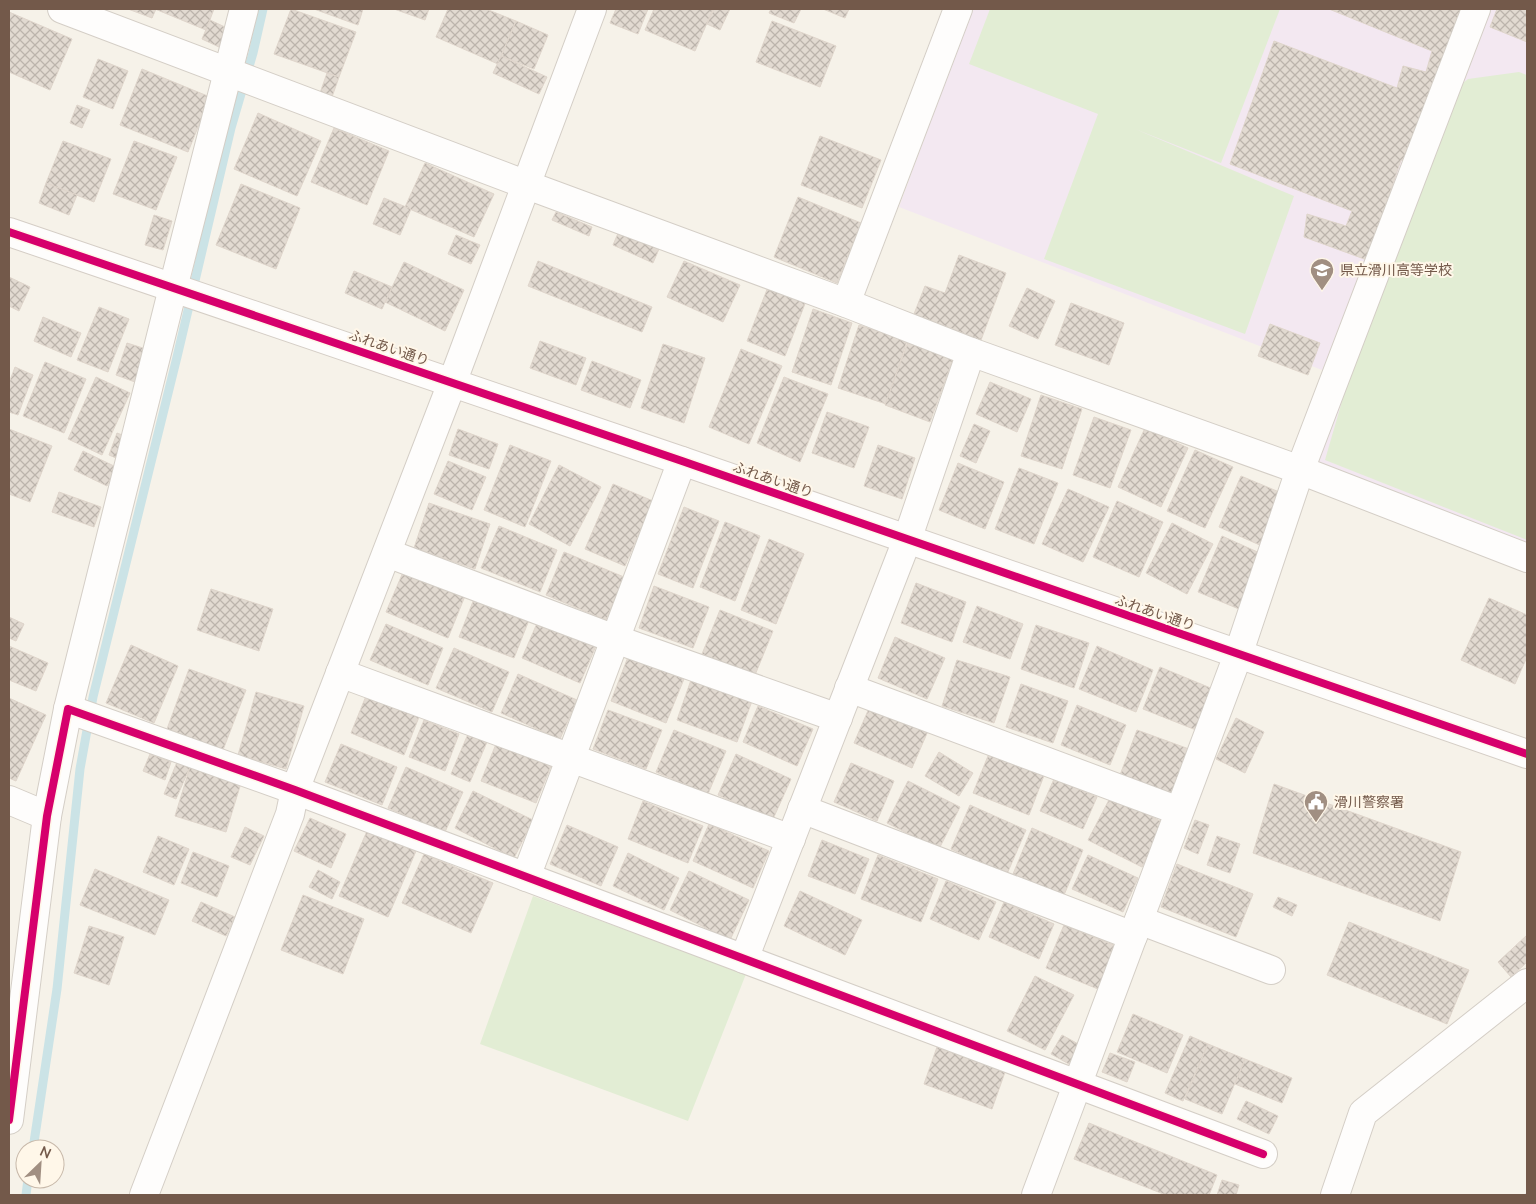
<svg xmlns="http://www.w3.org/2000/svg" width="1536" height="1204" font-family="'Nunito Sans','Noto Sans JP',sans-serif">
<defs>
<pattern id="building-cross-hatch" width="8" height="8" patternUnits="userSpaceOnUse" patternTransform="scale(1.25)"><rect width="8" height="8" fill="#e2dad1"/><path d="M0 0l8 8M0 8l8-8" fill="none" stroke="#bcb4ac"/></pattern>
</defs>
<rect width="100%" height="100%" fill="#f6f2e9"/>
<polygon fill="#f3e8f1" points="972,9 1527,9 1527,551 1304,466 1335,375 899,207"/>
<g fill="#e2edd4">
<polygon points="990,9 1280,9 1221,163 1135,129 1294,196 1245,334 1044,259 1098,114 969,64"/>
<polygon points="1519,72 1527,75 1527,540 1325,460 1353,363 1449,94 1468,79"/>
<polygon points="533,896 746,974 688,1121 480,1044"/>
</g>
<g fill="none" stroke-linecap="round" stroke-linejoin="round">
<g stroke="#cbe3e6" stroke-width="9">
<polyline points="33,1149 57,989 80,769 93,697 177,357 231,128 253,53 263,9"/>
<polyline points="26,1195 28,1179"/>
</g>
</g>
<g fill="url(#building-cross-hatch)" stroke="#dfd5cb">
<polygon points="128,9 156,9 152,18"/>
<polygon points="155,9 214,9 206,30"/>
<polygon points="291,9 356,32 339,77 274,54"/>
<polygon points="314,9 363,9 358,25"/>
<polygon points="394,9 429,9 425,20"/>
<polygon points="448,9 486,9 516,21 498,64 436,37"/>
<polygon points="616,9 648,9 638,34 610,23"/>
<polygon points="654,9 713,9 695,51 645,30"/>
<polygon points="714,9 730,9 720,30 707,24"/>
<polygon points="771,9 801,9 794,23 769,13"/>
<polygon points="823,9 849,9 845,18"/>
<polygon points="1329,9 1465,9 1408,163 1401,160 1367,260 1304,237 1307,214 1346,226 1352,211 1230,164 1274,41 1397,88 1403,66 1426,72 1432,51"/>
<polygon points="1497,9 1527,9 1527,42 1490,27"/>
<polygon points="9,12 72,39 50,90 9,72"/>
<polygon points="210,20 227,28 219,47 202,39"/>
<polygon points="516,21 548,35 534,69 501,56"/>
<polygon points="772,21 836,46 820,87 756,62"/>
<polygon points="501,56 547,77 539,94 493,73"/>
<polygon points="98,59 128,71 113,109 83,97"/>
<polygon points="142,69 210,97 188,152 120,125"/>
<polygon points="327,73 339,77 332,97 320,93"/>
<polygon points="77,105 90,110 82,128 70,123"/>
<polygon points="258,113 321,141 297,196 234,169"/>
<polygon points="334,128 389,151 367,205 311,182"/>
<polygon points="820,136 881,160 862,208 801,185"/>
<polygon points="63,141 111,159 94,202 46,183"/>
<polygon points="134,141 177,157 156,210 113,194"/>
<polygon points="425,163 494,194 474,237 405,207"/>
<polygon points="46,183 77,195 69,215 39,203"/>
<polygon points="241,184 300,208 276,269 216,245"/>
<polygon points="798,197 861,223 837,283 774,257"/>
<polygon points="384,198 411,209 400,235 373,224"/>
<polygon points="556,212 592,227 589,236 552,220"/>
<polygon points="154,215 172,221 163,250 145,245"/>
<polygon points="619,231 659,249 653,263 613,245"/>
<polygon points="456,235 480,245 471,264 448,254"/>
<polygon points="959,255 1006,273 981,340 914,314 925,286 945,293"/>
<polygon points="538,261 652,307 642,332 528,286"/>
<polygon points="684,261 740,285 723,322 667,297"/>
<polygon points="404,262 464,290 445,331 385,302"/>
<polygon points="354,271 392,287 382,309 345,293"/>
<polygon points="9,277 30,287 19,311 9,306"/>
<polygon points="768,287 806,301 785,356 747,341"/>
<polygon points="1027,288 1055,301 1038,339 1009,326"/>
<polygon points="1071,303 1124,323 1109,365 1055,345"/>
<polygon points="99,307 129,319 108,372 77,360"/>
<polygon points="813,309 852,323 831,385 792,372"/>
<polygon points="43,317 81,333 71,357 34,341"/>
<polygon points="1270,324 1320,343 1308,375 1258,356"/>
<polygon points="859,325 907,341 886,404 838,388"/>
<polygon points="540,341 586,358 576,385 530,368"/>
<polygon points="908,342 953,359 930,422 885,405"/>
<polygon points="127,343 146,349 135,382 116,375"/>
<polygon points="663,344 705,358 684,423 641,408"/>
<polygon points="741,349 782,366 749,444 709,427"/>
<polygon points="592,361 641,380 630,408 581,390"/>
<polygon points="45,362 86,379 64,433 23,416"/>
<polygon points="15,367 33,375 18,415 9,412 9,383"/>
<polygon points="96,377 130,393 102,455 68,439"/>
<polygon points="784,377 828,394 800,462 757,443"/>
<polygon points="990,382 1031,399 1017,432 976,414"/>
<polygon points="1041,395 1082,409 1062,469 1021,456"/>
<polygon points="827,412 869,427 854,468 812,453"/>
<polygon points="1094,417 1131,430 1110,488 1073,475"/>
<polygon points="974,424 990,431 976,463 960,456"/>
<polygon points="1145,428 1188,448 1161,507 1118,487"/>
<polygon points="9,429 52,446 30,502 9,494"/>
<polygon points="458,429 498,444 489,469 449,455"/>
<polygon points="117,433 125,436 116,458 109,455"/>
<polygon points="510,445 551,461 525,527 484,510"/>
<polygon points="878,445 915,458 902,499 864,486"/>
<polygon points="1195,450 1233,467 1205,528 1167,511"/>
<polygon points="83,451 116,467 107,486 74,470"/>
<polygon points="448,461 486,477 472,510 434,494"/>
<polygon points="958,463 1004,482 985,529 939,510"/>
<polygon points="559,465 601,487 570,546 529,524"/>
<polygon points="1019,468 1058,483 1034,544 995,529"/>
<polygon points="1241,476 1284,494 1262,546 1219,527"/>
<polygon points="613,484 653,501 625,566 585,549"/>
<polygon points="1068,489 1109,507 1083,562 1042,544"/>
<polygon points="59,492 101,507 94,527 52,512"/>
<polygon points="1117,501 1163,522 1139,577 1093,557"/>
<polygon points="429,503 490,524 475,569 414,548"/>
<polygon points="684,507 719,521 693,588 658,574"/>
<polygon points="725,522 760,536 735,601 700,587"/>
<polygon points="1172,523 1213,544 1187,594 1146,573"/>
<polygon points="499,526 557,550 540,592 481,568"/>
<polygon points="1222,536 1262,554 1239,609 1198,592"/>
<polygon points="769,539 804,554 776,624 741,610"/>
<polygon points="564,552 624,577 606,620 546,595"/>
<polygon points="404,570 465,596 448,638 386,612"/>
<polygon points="916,583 966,602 952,642 901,623"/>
<polygon points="654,586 709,607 693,648 639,628"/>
<polygon points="211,589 273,609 259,651 197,630"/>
<polygon points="1489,598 1527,615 1527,657 1515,684 1461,660"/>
<polygon points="474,599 529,620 514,658 459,637"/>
<polygon points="977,606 1023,624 1010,659 963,642"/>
<polygon points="720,610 773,631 755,675 702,654"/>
<polygon points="9,617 24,624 16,641 9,638"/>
<polygon points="538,621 596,646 580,683 522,658"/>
<polygon points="386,624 443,648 428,685 370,660"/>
<polygon points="1036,625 1089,643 1074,688 1021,669"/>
<polygon points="895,637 945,658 927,699 878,678"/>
<polygon points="131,645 178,666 154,723 106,703"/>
<polygon points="9,646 48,663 36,691 9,680"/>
<polygon points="1097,646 1153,670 1136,712 1079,689"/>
<polygon points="454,648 509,672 492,712 436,688"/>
<polygon points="628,657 684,679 666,723 611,701"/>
<polygon points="957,660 1010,677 994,723 942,706"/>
<polygon points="1160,667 1213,689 1196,730 1143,709"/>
<polygon points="189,669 246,690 223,750 167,729"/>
<polygon points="518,674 577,700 560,739 501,713"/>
<polygon points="691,680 752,701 737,742 677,720"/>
<polygon points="1021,684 1068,701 1053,743 1006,727"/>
<polygon points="256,692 304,706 286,769 238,755"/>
<polygon points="366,696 419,717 404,755 351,733"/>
<polygon points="9,698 46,715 16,781 9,778"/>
<polygon points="1077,705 1126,725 1110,765 1061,745"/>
<polygon points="758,706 813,729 797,766 743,742"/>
<polygon points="870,706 928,731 912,768 854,743"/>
<polygon points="608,710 662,730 646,769 593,749"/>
<polygon points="1236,718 1264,732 1245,773 1216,759"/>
<polygon points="424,720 459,734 445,771 409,757"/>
<polygon points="674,730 726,751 708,794 656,772"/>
<polygon points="1137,730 1189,749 1172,794 1120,775"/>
<polygon points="468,734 487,742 470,782 451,774"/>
<polygon points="341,744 397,767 382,805 325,782"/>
<polygon points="496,744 551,766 536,803 481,781"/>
<polygon points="990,751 1045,773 1029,815 973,793"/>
<polygon points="939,752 973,773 959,796 925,776"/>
<polygon points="150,754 171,762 165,780 143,771"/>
<polygon points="736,754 791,779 773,819 718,795"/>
<polygon points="177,762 190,767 176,799 164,794"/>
<polygon points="851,763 894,781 877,821 834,802"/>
<polygon points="190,767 241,783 226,832 175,816"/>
<polygon points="406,767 463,792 445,832 388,808"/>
<polygon points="1054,779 1097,797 1083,829 1040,811"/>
<polygon points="908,781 960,807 939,849 887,823"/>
<polygon points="1274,784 1461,852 1440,921 1253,853"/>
<polygon points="473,791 533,820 514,858 455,828"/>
<polygon points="1111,796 1164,823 1142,867 1088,840"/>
<polygon points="643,801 703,826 688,863 628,839"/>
<polygon points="970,805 1026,830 1007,874 951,849"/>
<polygon points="310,818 346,834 331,868 294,851"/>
<polygon points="1195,820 1209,825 1198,854 1184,848"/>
<polygon points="709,824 769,851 753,888 693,861"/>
<polygon points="567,825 618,847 601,886 550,864"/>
<polygon points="245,827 264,836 250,865 231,857"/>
<polygon points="1032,828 1083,850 1064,895 1013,874"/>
<polygon points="367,831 416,851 388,917 339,896"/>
<polygon points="158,836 189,849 174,885 143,872"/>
<polygon points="1217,836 1240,844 1230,873 1207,865"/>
<polygon points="822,840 869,859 855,894 808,876"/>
<polygon points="193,852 229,866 217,897 181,883"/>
<polygon points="628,853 679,878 664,910 613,886"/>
<polygon points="424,854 493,883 471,933 402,903"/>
<polygon points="878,855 938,879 921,922 861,899"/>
<polygon points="1088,855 1138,878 1123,912 1072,889"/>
<polygon points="1177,864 1253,894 1236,937 1161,907"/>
<polygon points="95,869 169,900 155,935 80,905"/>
<polygon points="318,870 340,882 332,899 309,887"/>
<polygon points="689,871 749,900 730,940 670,910"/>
<polygon points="946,881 996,902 979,940 930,919"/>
<polygon points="800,891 862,920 845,955 784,926"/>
<polygon points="303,895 364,919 343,974 281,950"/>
<polygon points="1278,897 1297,905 1292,916 1273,907"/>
<polygon points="201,902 235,917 226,936 192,921"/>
<polygon points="1004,902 1054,924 1039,959 989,937"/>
<polygon points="1349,922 1469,970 1447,1024 1327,975"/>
<polygon points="1064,925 1116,946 1098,989 1046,968"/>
<polygon points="89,926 124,937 109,985 74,973"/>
<polygon points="1527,935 1527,962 1511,977 1498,962"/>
<polygon points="1035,976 1074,995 1045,1050 1007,1031"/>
<polygon points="1133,1014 1183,1035 1167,1073 1117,1052"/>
<polygon points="1062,1035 1080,1045 1069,1064 1051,1054"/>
<polygon points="1190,1036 1208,1044 1183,1101 1165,1093"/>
<polygon points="1208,1044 1245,1059 1222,1114 1185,1099"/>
<polygon points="937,1047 1005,1072 992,1109 924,1084"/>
<polygon points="1110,1053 1135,1062 1127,1082 1102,1072"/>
<polygon points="1245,1059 1292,1078 1282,1103 1235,1084"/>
<polygon points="1246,1101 1278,1116 1269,1134 1237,1119"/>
<polygon points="1089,1123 1217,1175 1209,1195 1166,1195 1074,1159"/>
<polygon points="1222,1180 1239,1185 1236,1195 1217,1195"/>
</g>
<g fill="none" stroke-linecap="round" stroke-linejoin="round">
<g stroke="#d4cec6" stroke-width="30">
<g id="street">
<polyline points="62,9 527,185 846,303 971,352 1300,470 1527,558"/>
<polyline points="846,303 958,9"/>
<polyline points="387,553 615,639 838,718"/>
<polyline points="340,673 791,839"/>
<polyline points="849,688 1179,811"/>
<polyline points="68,709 173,288 244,9"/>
<polyline points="9,800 47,816"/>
<polyline points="802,809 1133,936"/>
<polyline points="526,877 682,461"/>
<polyline points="1139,920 1271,970"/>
<polyline points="744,959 907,540 971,352"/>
<polyline points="9,1120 47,816 68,709 295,790 1263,1154"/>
<polyline points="144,1195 290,814 295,790 452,383 592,9"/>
<polyline points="1036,1195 1238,655 1300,470 1476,9"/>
<polyline points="1335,1195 1363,1113 1527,983"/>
</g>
</g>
<g stroke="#d5cec6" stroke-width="30">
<polyline id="secondary" points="9,232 682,461 1527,754"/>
</g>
<use href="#street" stroke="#fefdfc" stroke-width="28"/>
<use href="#secondary" stroke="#fefdfc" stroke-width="28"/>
<polyline stroke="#e4e2e4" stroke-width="4" stroke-dasharray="8 5" stroke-linecap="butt" points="1525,1195 1527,1195"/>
<g stroke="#fff7e9" stroke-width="11">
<g id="cycleway">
<polyline points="9,232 682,461 1527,754"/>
<polyline points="9,1120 47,816 68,709 295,790 1263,1154"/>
</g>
</g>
<use href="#cycleway" stroke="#d6006c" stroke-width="8"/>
</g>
<defs>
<g id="school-pin" transform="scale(1.25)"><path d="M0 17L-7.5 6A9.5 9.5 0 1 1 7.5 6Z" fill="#a18f82" stroke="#fff7e9"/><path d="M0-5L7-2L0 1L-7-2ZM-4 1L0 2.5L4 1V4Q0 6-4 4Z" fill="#fff"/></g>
<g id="civic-pin" transform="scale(1.25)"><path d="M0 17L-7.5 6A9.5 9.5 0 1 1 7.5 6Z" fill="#a18f82" stroke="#fff7e9"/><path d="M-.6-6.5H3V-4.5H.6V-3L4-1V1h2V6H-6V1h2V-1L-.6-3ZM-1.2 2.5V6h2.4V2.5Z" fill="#fff"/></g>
</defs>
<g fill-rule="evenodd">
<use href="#school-pin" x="1322" y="270"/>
<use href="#civic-pin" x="1316" y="802"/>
</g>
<g text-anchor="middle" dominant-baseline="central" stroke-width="4" stroke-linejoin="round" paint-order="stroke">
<g font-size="14" fill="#73594a" stroke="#fff7e9" text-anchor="start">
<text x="1340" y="270">県立滑川高等学校</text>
<text x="1334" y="802">滑川警察署</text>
</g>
<g font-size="14" fill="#73594a" stroke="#fff7e9">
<text transform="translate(389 348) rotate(19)">ふれあい通り</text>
<text transform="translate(773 480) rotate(19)">ふれあい通り</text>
<text transform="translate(1155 613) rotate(19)">ふれあい通り</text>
</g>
</g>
<rect width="1536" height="1204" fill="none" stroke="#73594a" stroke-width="20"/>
<g transform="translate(40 1164) rotate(25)"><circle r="24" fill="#fff7e9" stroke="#c7b8a9"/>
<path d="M0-4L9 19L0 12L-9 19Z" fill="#a18f82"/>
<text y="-8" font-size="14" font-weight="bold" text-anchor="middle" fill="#73594a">N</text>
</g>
</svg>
